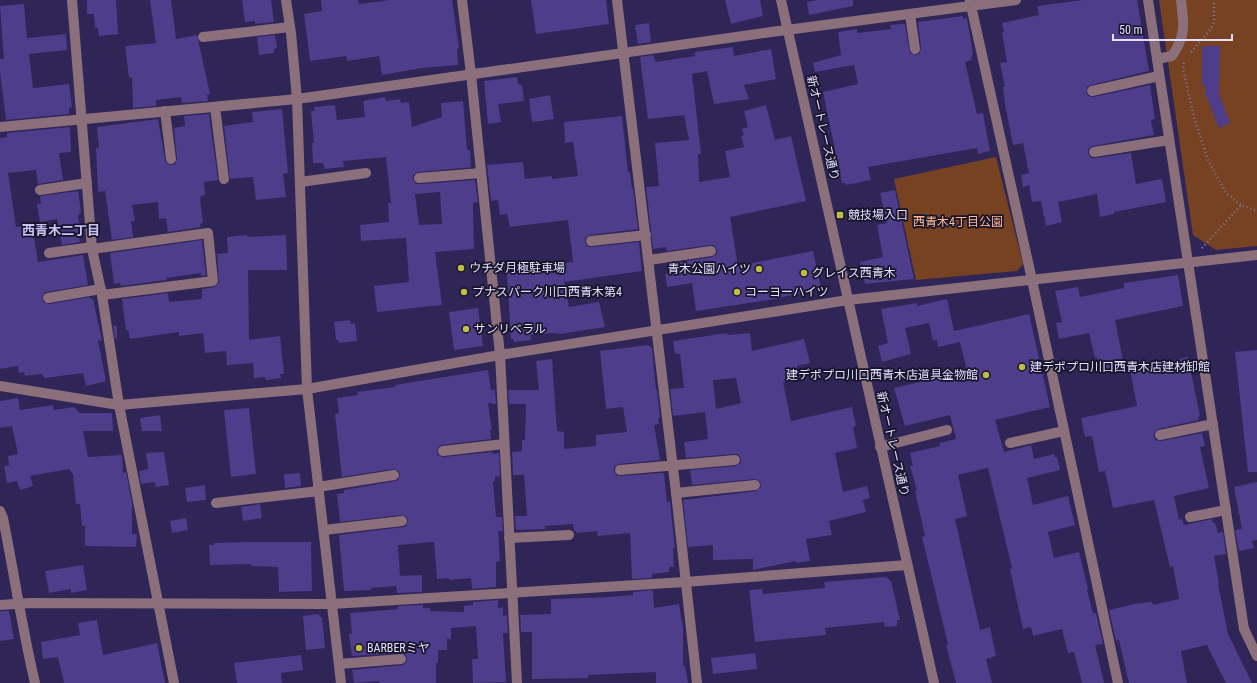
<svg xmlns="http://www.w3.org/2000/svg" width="1257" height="683" font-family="'Roboto Condensed','Noto Sans JP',sans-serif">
<rect width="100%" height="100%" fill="#2f2557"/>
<g fill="#764222">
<polygon points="1159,0 1257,0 1257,246 1216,250 1193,235"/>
<polygon points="996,157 1023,264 1017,271 916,280 894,179"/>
</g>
<g fill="#4d3d8a" fill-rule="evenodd">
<polygon points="87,0 116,0 118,34 99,36 98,28 95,28 94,14 87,14"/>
<polygon points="150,0 171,0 176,39 197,35 210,94 207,95 208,101 182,103 181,97 156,100 156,106 133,108 132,77 129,78 125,46 156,43"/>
<polygon points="242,0 271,0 274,22 255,24 255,21 245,22"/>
<polygon points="321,0 358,0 359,4 390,0 452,0 459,48 457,49 458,65 422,68 382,75 379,56 347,61 346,56 310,61 304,14 322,11"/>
<polygon points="531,0 606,0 609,24 536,34"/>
<polygon points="725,0 760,0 763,16 731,24"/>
<polygon points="818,0 853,0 853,6 809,15 807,2"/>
<polygon points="1083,0 1137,0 1149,71 1091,85 1087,87 1086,92 1088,96 1093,97 1150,85 1155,119 1151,120 1154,135 1093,146 1088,149 1088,153 1091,158 1095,158 1131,153 1136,184 1162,179 1166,202 1114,212 1114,214 1100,217 1097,194 1058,202 1062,222 1046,226 1041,201 1032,202 1029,185 1023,187 1021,175 1029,173 1023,143 1013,145 1005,105 1003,87 1005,87 1000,63 1007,62 1002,32 1004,32 1002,23 1039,15 1037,6"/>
<polygon points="24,4 27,38 66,34 67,50 29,54 33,88 69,84 72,107 69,108 69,114 6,120 0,72 0,59 4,59 0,6"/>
<polygon points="963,16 963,19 967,18 973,55 971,56 972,60 965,62 977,114 983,113 990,151 978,154 977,148 868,167 871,180 846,185 845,183 842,183 823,92 858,84 854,65 815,72 813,63 841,55 838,32 857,29 857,33 891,29 890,25 902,24 905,24 910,53 916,55 919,54 921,48 918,22"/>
<polygon points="649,23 651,42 638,44 635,25"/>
<polygon points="275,35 277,48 274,49 274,53 259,55 257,37"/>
<polygon points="1202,46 1220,46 1219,94 1230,123 1219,128 1205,93 1205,85 1202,85"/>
<polygon points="733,47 734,56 771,49 776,79 744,85 749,99 714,104 707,71 692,74 701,154 698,154 699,182 730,177 725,151 744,147 741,136 744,135 742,129 748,127 744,111 766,105 775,140 791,136 806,201 730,217 738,266 813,251 821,288 775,299 696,311 692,283 667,287 665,274 671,273 669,264 712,257 717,254 717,250 714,245 710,245 667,251 666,247 653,249 646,187 659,186 655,143 689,140 684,115 648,119 640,57 653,55 656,62 695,56 695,52"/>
<polygon points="517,77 518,84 522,85 524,101 498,104 501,122 488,124 484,81"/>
<polygon points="550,95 554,119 534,122 532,121 529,99"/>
<path d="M385,97L386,101L400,99L401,103L409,102L412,127L442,117L441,103L463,101L467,150H470L471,167H474L418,172L413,175V179L416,184H420L475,180L478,202L473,203L474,249L435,252L442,305L377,312L374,286L409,282L406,238L361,241L360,225L389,222L388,203H391L386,157L343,161L344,167L325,169L323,163H313L312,143H314L311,111H314V107L335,105L337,120L365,117L363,101ZM440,192L442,224L419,225L415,194Z"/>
<polygon points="282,109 288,173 283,174 286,197 256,200 253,177 230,179 224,126 253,122 252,112"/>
<polygon points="209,114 218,180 204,182 205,195 201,196 200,199 203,223 200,224 201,227 168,232 166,218 159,219 158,202 132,205 135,221 131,221 133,237 112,240 105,191 98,192 96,148 99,148 97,127 158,119 165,160 166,163 171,165 175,164 177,159 174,128 185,126 184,116"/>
<polygon points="622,116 628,172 630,172 632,189 633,188 638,229 590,235 585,238 585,242 588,247 592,247 639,242 642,271 564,282 569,307 599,302 605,327 560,334 554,333 530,335 531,340 514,342 513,339 511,339 507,273 551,269 551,265 573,262 568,220 510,227 507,214 500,215 498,200 491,201 487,165 523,162 525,179 552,176 552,179 578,176 573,142 565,143 564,122"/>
<polygon points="70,127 71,152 59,153 63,180 38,184 36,170 8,173 16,227 32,225 38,262 83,255 88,285 47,292 44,293 42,299 43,302 49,304 90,297 91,299 93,299 102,340 98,341 106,381 86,386 83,373 45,378 41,374 25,376 24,372 19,373 18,366 0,369 0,138 7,137 7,133"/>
<polygon points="895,190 914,279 865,284 860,262 883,257 877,225 887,223 880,193"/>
<polygon points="78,191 81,212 78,216 82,237 79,237 80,242 62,245 57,219 40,222 37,204 41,204 40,196"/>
<polygon points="247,235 247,237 286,235 287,270 248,270 249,340 280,336 284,374 280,374 281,378 266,380 265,377 254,378 253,363 227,365 226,351 205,353 203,333 179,336 179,332 130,339 128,330 126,330 122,299 168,293 169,302 202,299 202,289 214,287 219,283 217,254 228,253 227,237"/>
<polygon points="202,240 206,275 201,276 201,273 166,278 167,280 121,286 120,283 114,284 110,253"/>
<polygon points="1178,275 1183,306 1115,320 1124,366 1101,372 1097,357 1095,358 1089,333 1059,339 1056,323 1062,322 1055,291 1078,287 1080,297 1124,288 1124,283"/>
<polygon points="947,299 954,331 1029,314 1050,407 995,420 1004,452 1031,445 1034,459 1054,454 1055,457 1057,457 1060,470 1027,478 1033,505 1068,496 1075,525 1048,532 1054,558 1079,552 1088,589 1087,590 1093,613 1096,613 1103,644 1095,645 1104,683 1082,683 1074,652 1068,653 1062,629 1033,636 1031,627 1023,629 1010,569 1012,568 988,468 958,475 967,516 955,519 980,630 990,627 996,656 986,659 992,683 956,683 946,645 948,644 922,537 925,536 915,491 917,490 910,466 913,466 910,453 940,446 939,443 956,439 950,415 905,426 894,388 967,371 960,342 938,347 937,340 933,341 929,323 905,328 911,354 882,362 878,346 888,343 881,309 917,303 917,306"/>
<polygon points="478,308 483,346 454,350 449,312"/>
<polygon points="350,320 351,324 355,323 357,341 339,343 338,340 336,340 334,322"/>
<polygon points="113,326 117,326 117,338 115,339"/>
<path d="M727,333L728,335L750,333L752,351L804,339L810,363L797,366L800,378L783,382L791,421L852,407L856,426L853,427L857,448L835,453L843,492L867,486L870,498L863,500L866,512L829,521L832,535L806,539L810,561L796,563V561L753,570V559L713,560V545L688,547L683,500L756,491L761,487L760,482L755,479L692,485L690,470L736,466L741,463V459L738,454H734L686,458L684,442L708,439L705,412L673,416L670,389L684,388L680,354H675L673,341ZM736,378L741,403L716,409L713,380Z"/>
<polygon points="648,345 652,348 656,390 657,390 660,417 658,418 659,424 654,425 660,460 619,464 614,467 614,471 617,476 620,476 662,473 664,474 667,502 670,502 675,548 673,548 674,567 669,567 669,572 652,574 652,578 632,579 630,533 598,536 597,531 576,533 576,531 574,531 573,524 545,526 545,529 516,530 515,516 527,516 524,475 513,475 512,452 522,451 522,440 525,440 526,404 509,404 508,390 539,390 536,361 552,359 557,431 564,432 564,449 596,446 596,435 627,432 623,407 606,409 600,351"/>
<polygon points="1257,350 1257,472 1248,472 1235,352"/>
<polygon points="1188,357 1200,416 1198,417 1199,420 1158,429 1154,433 1154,436 1155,440 1161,441 1202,433 1205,446 1200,447 1209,488 1174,496 1179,520 1182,519 1184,525 1212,519 1213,523 1215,523 1218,533 1223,532 1226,554 1214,556 1219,584 1218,584 1228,634 1252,683 1226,683 1207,645 1181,651 1187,683 1129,683 1119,640 1116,641 1109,610 1134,604 1152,602 1153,605 1179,599 1173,566 1170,567 1154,500 1113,508 1105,471 1099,472 1092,436 1085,437 1081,418 1137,406 1130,370"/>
<polygon points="488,370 491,390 495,390 496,404 488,403 492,430 490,430 491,439 442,445 439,446 437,451 438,455 443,457 493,452 493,454 499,453 500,476 495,477 495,481 493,482 496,517 502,517 503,531 498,531 500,561 496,562 496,587 472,589 471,578 449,580 449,578 437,579 434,542 398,545 400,576 422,575 422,592 397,593 396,586 371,588 371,590 344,591 339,535 403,527 406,526 408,521 407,517 401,515 340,522 337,494 344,493 344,490 395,481 398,480 400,474 399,471 393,469 342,477 335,414 339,413 337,398 358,395 357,392 395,387 395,385"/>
<polygon points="18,398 20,410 53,405 54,410 74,407 80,413 112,413 113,431 83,431 88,457 122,455 123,473 126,472 132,503 132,534 137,534 136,547 85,546 85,526 82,526 80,504 76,504 73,474 69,469 30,476 33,486 20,490 17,481 7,483 4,466 9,465 8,456 18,454 12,426 0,428 0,401"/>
<polygon points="249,408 256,474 231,477 224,410"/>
<polygon points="160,415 162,431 142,431 140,418"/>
<polygon points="164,452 169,485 156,487 155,482 141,484 139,471 148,469 146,453"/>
<polygon points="300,473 301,486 285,488 284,474"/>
<polygon points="1257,482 1257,540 1252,541 1254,548 1239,551 1235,530 1242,529 1234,487"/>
<polygon points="205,485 206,500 187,502 185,488"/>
<polygon points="260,504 262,518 243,521 241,507"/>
<polygon points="186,518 188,530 172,533 170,521"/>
<polygon points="248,542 311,542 312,591 279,592 278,567 251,566 251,564 210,565 209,545 214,545 214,543"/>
<polygon points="83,565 87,590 71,593 71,589 49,593 45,571"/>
<polygon points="885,577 891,581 900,620 897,620 897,626 885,627 884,622 825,628 826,635 755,642 749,590 762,589 763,594 825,588 824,582"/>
<polygon points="653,590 654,608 679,604 683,629 683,666 685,666 688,683 656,683 656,672 588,675 588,678 532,679 532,632 521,632 520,615 551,614 551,599 610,597 633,595 633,592"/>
<polygon points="498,600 498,608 503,607 503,616 507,615 508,633 503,633 506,682 473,683 472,659 478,659 476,626 451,628 451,639 447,639 447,650 438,650 438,663 436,663 436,683 379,683 379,681 354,683 352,670 402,665 405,664 407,659 406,655 400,653 352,656 349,634 352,633 350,613 398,609 398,606 423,605 423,608 430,608 430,611 464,612 464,606 473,605 473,602"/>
<polygon points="0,611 9,611 14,639 0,641"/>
<polygon points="318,614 322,618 325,648 306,650 303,616"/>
<polygon points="97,620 103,655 157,643 165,683 64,683 58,657 43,659 41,642 80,635 78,623"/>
<polygon points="755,653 757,669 713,674 711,658"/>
<polygon points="301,655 303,670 281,673 282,683 237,683 234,663"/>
</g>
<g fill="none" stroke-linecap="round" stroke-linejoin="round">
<g stroke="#8079a3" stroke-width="2.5" stroke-dasharray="1 3" stroke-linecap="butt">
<polyline points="1191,52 1210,30 1214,22 1214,0"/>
<polyline points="1184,63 1183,69 1194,117 1208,160 1226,193 1241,205"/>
<polyline points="1202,248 1241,205 1257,211"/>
</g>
<g stroke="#8b707c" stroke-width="10">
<polyline points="72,0 92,249 102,295 119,405 174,683"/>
<polyline points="286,0 291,33 297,99 307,389 341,683"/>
<polyline points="462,0 471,74 500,355 517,683"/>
<polyline points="617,0 676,493 697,683"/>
<polyline points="781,0 934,683"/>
<polyline points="1148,0 1244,629 1257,656"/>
<polyline points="970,1 1032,280 1118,683"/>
<polyline points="910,14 915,49"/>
<polyline points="203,37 290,27"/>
<path d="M1157,59L1172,56C1186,36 1184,24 1181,0"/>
<polyline points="1092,91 1159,76"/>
<polyline points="215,107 224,179"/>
<polyline points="165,111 171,159"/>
<polyline points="0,127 297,99 771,32 1016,0"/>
<polyline points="1094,152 1169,140"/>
<polyline points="419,178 481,173"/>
<polyline points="300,182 366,173"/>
<polyline points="40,190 87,183"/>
<polyline points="591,241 646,235"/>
<polyline points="92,249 208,233 213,281 102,295"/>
<polyline points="49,253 92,247"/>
<polyline points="649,260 711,251"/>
<polyline points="48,298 101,289"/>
<polyline points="0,386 119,405 307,389 500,355 848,300 1257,255"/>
<polyline points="1160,435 1213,424"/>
<polyline points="1010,443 1064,431"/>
<polyline points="880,447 947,430"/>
<polyline points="443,451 504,444"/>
<polyline points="620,470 735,460"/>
<polyline points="318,487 394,475"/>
<polyline points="676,493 755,485"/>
<polyline points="216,503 319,491"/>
<path d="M0,511L3,518C14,573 22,628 35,683"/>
<polyline points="1190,517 1226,510"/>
<polyline points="324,530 402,521"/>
<polyline points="509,538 569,535"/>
<polyline points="0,605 30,603 332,604 685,582 907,565"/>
<polyline points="339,664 401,659"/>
</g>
</g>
<g fill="#bebf42" stroke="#171329" stroke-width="1.5">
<rect x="836" y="211" width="8" height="8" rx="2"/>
<circle cx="461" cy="268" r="4"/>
<circle cx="759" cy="269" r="4"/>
<circle cx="804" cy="273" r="4"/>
<circle cx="464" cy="292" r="4"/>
<circle cx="737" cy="292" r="4"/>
<circle cx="466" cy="329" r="4"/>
<circle cx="1022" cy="367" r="4"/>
<circle cx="986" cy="375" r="4"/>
<circle cx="359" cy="648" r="4"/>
</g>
<g text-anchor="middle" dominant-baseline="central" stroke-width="3.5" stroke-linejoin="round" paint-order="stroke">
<g font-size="12" fill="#e2dfff" stroke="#171329">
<text transform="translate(823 128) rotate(77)">新オートレース通り</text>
<text transform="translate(893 444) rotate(77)">新オートレース通り</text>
</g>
<g font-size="12" fill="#e2dfff" stroke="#171329" text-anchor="start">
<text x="848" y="215">競技場入口</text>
<text x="469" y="268">ウチダ月極駐車場</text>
<text x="751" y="269" text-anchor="end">青木公園ハイツ</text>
<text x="812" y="273">グレイス西青木</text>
<text x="472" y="292">プナスパーク川口西青木第4</text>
<text x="745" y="292">コーヨーハイツ</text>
<text x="474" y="329">サンリベラル</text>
<text x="1030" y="367">建デポプロ川口西青木店建材卸館</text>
<text x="978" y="375" text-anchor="end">建デポプロ川口西青木店道具金物館</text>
<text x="367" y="648">BARBERミヤ</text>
</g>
<g font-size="12" fill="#fdba95" stroke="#171329">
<text x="958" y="222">西青木4丁目公園</text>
</g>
<g font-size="13" font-weight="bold" fill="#cbc5f7" stroke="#171329">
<text x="61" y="230">西青木二丁目</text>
</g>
</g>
<path d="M1113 34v6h119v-6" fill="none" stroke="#e2dfff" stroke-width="2"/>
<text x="1119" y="34" font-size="12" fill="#e2dfff" stroke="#171329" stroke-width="3" paint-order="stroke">50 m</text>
</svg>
